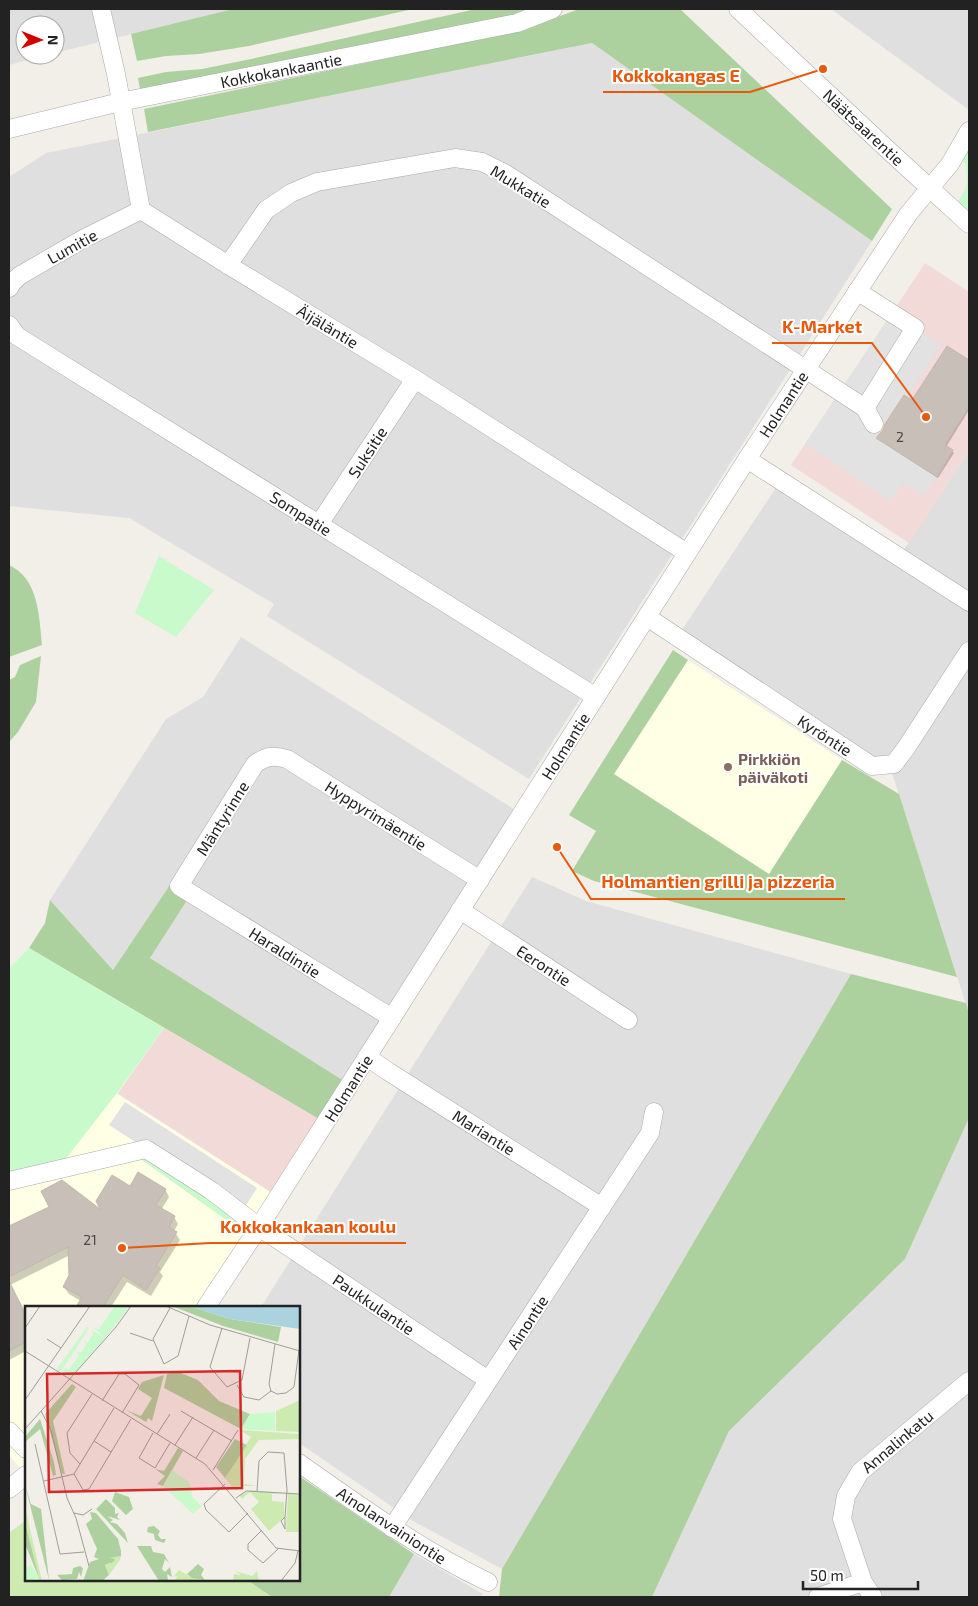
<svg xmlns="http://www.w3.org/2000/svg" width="978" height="1606" font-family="'Exo 2',sans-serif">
<rect width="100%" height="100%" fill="#f2efe9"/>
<g fill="#e0dfdf">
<polygon points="9,9 233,9 55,53 55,25 25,25 25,55 47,55 9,65"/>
<polygon points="831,9 969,9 969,110"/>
<polygon points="592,43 872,241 529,779 267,616 274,604 129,518 9,506 9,177 46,153"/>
<polygon points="969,451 969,1014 892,773 680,633 783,477 901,554"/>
<polygon points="241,637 515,810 344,1081 150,958 188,897 170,886 113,970 50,900 166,719 203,697"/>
<polygon points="532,877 586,901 851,974 502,1569 413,1521 299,1443 299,1307 261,1307"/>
<polygon points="969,1118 969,1597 652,1597 729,1431 905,1259"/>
<polygon points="414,1554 483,1594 481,1597 389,1597"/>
</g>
<g fill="#f2dad9">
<polygon points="925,263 969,292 969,451 909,543 791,465"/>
<polygon points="164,1028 319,1119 272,1193 117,1093"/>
</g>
<g fill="#ffffe5">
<polygon points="688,660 842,760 769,874 614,774"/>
<polygon points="29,948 164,1028 117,1094 272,1193 197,1307 26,1307 26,1467 22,1470 9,1455 9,969"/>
</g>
<polygon fill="#cdebb0" points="26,1520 26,1580 247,1580 272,1597 9,1597 9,1533"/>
<g fill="#add19e">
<polygon points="233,9 413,9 249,46 199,54 166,56 137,61 131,34"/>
<polygon points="476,9 532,9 515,16 141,94 138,78 166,72 202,69 251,59"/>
<polygon points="579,9 680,9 892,209 872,241 592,43 148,132 144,109 519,31"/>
<path d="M9,565C39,579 39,616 42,645L9,657Z"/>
<polygon points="673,650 688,660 614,774 769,874 842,760 899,794 957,977 594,881 572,871 596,831 569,815"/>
<polygon points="41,656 36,702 18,732 9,742 9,680 15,677 20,665"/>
<polygon points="170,885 189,897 150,958 344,1081 319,1119 29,948 45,923 50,900 113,970"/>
<polygon points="851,974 966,1003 969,1014 969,1118 905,1259 729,1431 652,1597 499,1597 502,1569"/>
<polygon points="299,1476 414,1554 389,1597 272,1597 247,1580 299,1580"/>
</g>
<g fill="#c8facc">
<path d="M969,135V211L958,201C968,189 968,178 965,163L956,156Z"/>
<polygon points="159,556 214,590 176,637 135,613"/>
<polygon points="29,948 164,1028 117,1093 57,1170 9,1181 9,969"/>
<polygon points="146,1153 249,1223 243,1232 135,1155"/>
</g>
<g fill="#e2e2e2">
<polygon points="892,313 941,345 907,397 903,395 876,437 937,477 924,496 903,483 891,501 805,444"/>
<polygon points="125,1102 257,1188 241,1213 212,1191 109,1125"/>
</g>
<g fill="#0003">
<polygon points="947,348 969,361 969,410 946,447 954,453 938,478 877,438 913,402"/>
<polygon points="130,1187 165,1189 169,1197 161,1210 174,1217 178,1224 174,1231 180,1240 160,1272 163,1276 151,1296 127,1282 111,1307 77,1307 81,1301 69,1294 64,1287 70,1276 69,1256 68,1256 10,1285 26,1317 26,1351 9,1360 9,1228 50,1207 103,1214"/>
</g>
<g fill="#c7bfb8" stroke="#c4b6ab">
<polygon points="947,346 969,360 969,407 945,445 953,450 937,477 876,438 883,430 885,424 904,395 912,400"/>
<polygon points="138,1172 166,1189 156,1205 175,1216 169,1227 177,1232 156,1266 160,1268 146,1290 123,1275 103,1307 76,1307 82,1297 63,1287 69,1275 68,1247 9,1277 9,1226 49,1207 41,1191 62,1180 100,1209 96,1201 112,1175 130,1186"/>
<polygon points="9,1281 26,1315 26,1342 9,1351"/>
</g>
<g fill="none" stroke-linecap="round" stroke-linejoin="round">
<g stroke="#a9a9a9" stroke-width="19">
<g id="minor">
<polyline points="101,9 116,74 141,210 228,265 415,379 687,553"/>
<polyline points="738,9 887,149 969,224"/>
<polyline points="9,129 120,102 517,23 553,9"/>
<polyline points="228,265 266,210 291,193 317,182 455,158 482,162 506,174 865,408 915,328 857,291"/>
<polyline points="9,288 12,283 19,276 83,239 141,210"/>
<polyline points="9,325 17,336 596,697"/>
<polyline points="865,408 874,424"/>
<polyline points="747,459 969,602"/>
<polyline points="319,524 415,379"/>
<polyline points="647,617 872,766 894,764 906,748 969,651"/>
<polyline points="460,910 628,1020"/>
<path d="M392,1018L179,886L255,764C266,756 274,755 287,759L480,880"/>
<polyline points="367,1057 389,1072 602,1207"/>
<polyline points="9,1181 146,1149 212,1191 259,1227 488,1380"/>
<polyline points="206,1307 259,1227 747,459 909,213 950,164 969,131"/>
<polyline points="9,1431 26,1449"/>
<path d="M299,1463C360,1506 421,1550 488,1582"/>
<polyline points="9,1489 26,1475"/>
<polyline points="392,1528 650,1133 654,1112"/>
<polyline points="818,1597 863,1582"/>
<polyline points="873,1597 863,1582 842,1519 846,1496 860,1472 969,1381"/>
</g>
</g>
<use href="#minor" stroke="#fff" stroke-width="18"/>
</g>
<circle fill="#8d6e63" stroke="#fff" stroke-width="2" cx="728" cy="767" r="5"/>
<g text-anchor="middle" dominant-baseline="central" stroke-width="4" stroke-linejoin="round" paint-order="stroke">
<g font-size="14" fill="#4b4948">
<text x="900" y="436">2</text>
<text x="90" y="1239">21</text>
</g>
<g font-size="16" fill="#222" stroke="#fff">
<text transform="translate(281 70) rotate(-11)">Kokkokankaantie</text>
<text transform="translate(864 127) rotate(43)">Näätsaarentie</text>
<text transform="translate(521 186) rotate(31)">Mukkatie</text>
<text transform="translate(72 246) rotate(-29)">Lumitie</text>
<text transform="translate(328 326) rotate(31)">Äijäläntie</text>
<text transform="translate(783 404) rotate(-57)">Holmantie</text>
<text transform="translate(367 452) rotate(-57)">Suksitie</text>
<text transform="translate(301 513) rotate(32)">Sompatie</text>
<text transform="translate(825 735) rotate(33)">Kyröntie</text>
<text transform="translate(565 746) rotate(-58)">Holmantie</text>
<text transform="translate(376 815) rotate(32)">Hyppyrimäentie</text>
<text transform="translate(222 818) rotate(-58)">Mäntyrinne</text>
<text transform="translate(285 952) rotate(32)">Haraldintie</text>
<text transform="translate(544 965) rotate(33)">Eerontie</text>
<text transform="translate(348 1088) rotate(-58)">Holmantie</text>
<text transform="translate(484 1132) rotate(32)">Mariantie</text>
<text transform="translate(374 1304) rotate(34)">Paukkulantie</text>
<text transform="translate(527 1322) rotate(-57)">Ainontie</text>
<text transform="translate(897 1441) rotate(-40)">Annalinkatu</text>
<text transform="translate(392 1525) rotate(33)">Ainolanvainiontie</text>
</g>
<g font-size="16" font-weight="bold" fill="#785e54" stroke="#fff" text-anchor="start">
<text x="738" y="758">Pirkkiön<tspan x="738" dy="18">päiväkoti</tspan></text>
</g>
</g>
<g transform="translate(25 1306)">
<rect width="275" height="275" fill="#f2efe9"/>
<path d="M275,94V126L251,125V105ZM214,124L275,128V133L234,134L220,153L219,178L232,180H219L211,185L200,172L226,131ZM226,184L260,187L247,188V195L259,196V212L244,225L226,203L234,196L225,186L217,193L214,189ZM263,187L275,188V234V226H261ZM0,202V201L17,275H14L0,216ZM96,250L95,254L84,269L80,259L85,258V252ZM154,264L167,272L181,275H150L152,270L148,271ZM210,265L227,270L232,265L234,275H208L209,268L216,269Z" fill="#cdebb0"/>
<path d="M147,0H164L205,13L256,21L253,36L198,20ZM151,65L173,74L194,95L225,108L216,123L139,82L142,68ZM139,69L127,115L123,112L121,116L101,104L116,110L127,92L113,83L117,76ZM47,78L51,81L28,115L40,168H37L20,108ZM15,113L29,156L31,169L28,170L15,123L0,136V131ZM210,133L222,139L200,172L191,161ZM153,142L158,145L138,180L132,178L140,170L130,163L139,165ZM0,179L6,198L16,203L24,274ZM90,186L104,191L108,203L101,209L87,195ZM81,193L90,202V208L94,207L92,211L95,214L82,210L88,214L85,216L92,218L100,227L103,237L71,203ZM65,206L71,207L93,233L96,245V250L85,252L90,253L88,256L80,259L84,269L77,275H58L65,256L74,253L69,251L72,243L61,218L67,213ZM0,216L14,272L0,238ZM129,220L135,225L133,229L136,233H141L139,237L130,234L129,228L122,226L123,221ZM112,240H126L128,246L139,248L144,257L140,253L137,263L140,266L145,261L147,271L142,268L143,274L134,275ZM173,258L179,263L176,269L180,274L167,272L162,268ZM55,260L58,262L56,271L54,266L52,273L37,274L32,269L47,268L48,262Z" fill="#add19e"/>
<path d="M90,0L103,2L80,32L69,22L74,23ZM62,21L64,22L35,67L31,64ZM67,24L80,32L46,70L36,68L40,62L44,64L54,49L51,47L56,46L61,39L59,35L62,37L68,29ZM250,106V125L216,123L225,108ZM147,164L164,176L168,192L177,200L168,208L138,180ZM6,259L14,272L0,275V261Z" fill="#c8facc"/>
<path d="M164,0H275V23L205,13Z" fill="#aad3df"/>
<path fill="none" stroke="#9f9d99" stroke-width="1" d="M141,0L185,19L275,45M145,2L128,33L139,58L153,50L164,10M0,22L15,0M197,22L185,61L202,81L217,74L225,32M105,27L128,35M22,33L36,42M250,38L244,78L246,85L252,88L261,87L269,81L274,44M0,45L180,158L251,242L275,245M212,79L219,91L234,94L246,85M0,94L65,0M77,95L94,68H100L114,79L97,107M16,105L26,124L42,192L51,212L64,260M156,105L207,135M0,123L91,21L106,0M128,127L114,152L130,162L145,137M132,128L145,108M69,135L86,146M10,138L35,248L59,246M150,139L168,111M171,152L189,124M55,158L45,147L42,127L67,88M188,164L213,124M49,168L58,184L64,183L106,113M19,175L49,168L89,102M200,178L179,198L181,204L204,226L223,207M232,185L234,155L243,146L259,147L262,184L260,211L256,215L260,223V211M211,192L221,185L275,188M49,207L58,209L67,203M237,224L223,238V244L238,257L253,243M256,275L270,257L273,245"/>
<path fill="#d62828" fill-opacity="0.15" stroke="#d62828" stroke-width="2.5" d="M215,65L217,182L24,186L22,68Z"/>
<rect width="275" height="275" fill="none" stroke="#222" stroke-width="2.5"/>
</g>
<path fill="none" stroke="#e8590c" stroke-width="2" d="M823 69L750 92H603M926 417L872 343H772M557 847L591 899H845M122 1248L210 1243H406"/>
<g fill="#e8590c" stroke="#fff" stroke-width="2">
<circle cx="823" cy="69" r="5"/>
<circle cx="926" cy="417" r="5"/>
<circle cx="557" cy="847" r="5"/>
<circle cx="122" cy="1248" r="5"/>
</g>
<g font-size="18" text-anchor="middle" font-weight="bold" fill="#e8590c" stroke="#fff" stroke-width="4" stroke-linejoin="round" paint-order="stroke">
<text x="676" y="82">Kokkokangas E</text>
<text x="822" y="333">K-Market</text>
<text x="718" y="888">Holmantien grilli ja pizzeria</text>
<text x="308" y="1233">Kokkokankaan koulu</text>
</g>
<rect width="978" height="1606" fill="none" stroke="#222222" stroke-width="20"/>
<g transform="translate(40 40) rotate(91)"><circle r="24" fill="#ffffff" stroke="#a7a7a7"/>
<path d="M0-4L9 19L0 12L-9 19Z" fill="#d40000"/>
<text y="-8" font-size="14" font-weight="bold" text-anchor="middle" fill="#222222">N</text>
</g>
<path d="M803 1581v8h115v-8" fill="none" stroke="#222222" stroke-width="2.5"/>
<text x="810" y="1581" font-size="15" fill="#222222" stroke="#ffffff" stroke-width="4" paint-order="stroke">50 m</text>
</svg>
